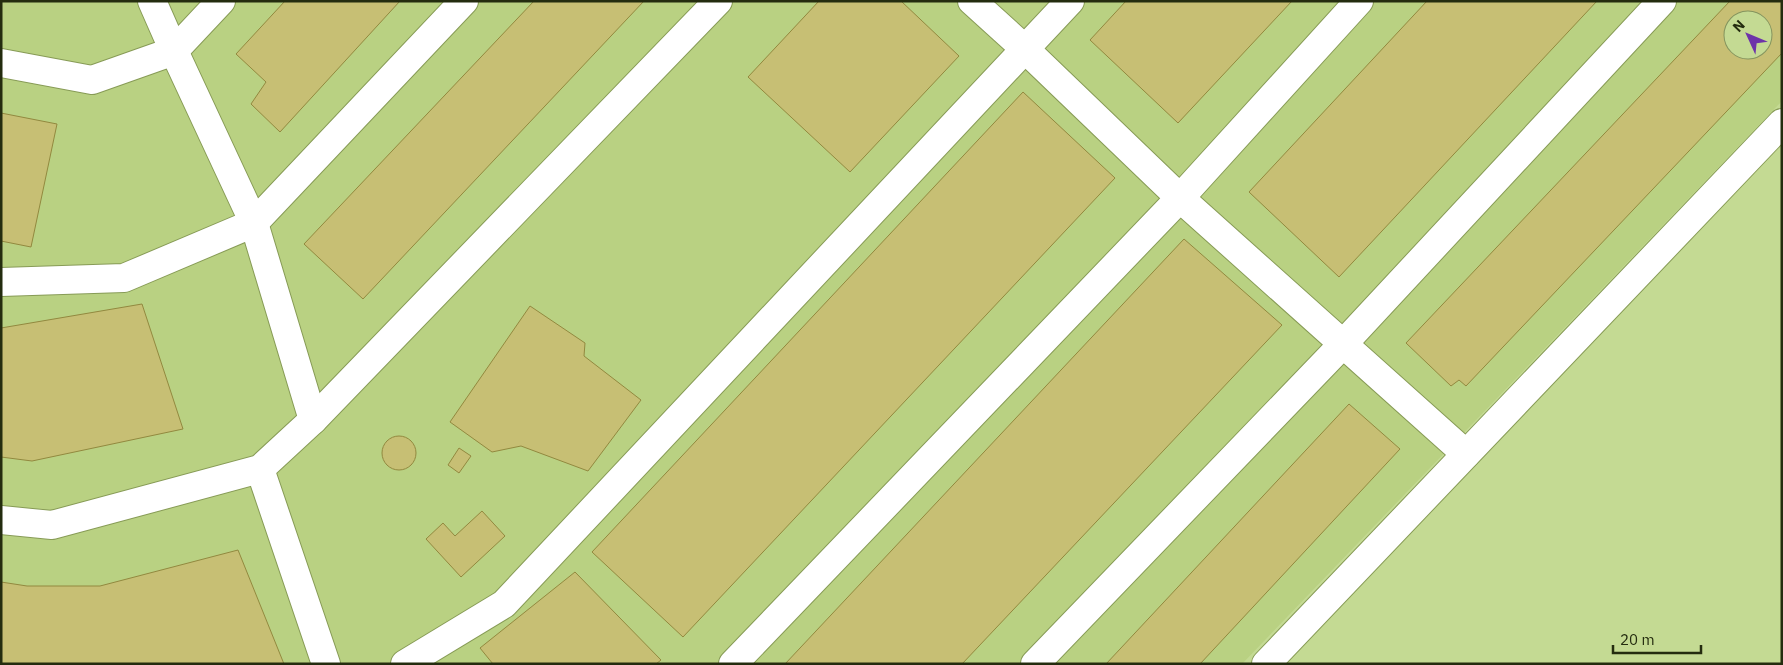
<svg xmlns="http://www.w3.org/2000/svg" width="1783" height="665" font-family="'IBM Plex Sans',sans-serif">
<rect width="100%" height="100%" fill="#c4da93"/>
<path fill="#b9d182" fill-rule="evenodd" d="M1,1H1782V101L1242,664H1ZM1733,20H1763V50H1733Z"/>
<g fill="#c7bf74" stroke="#92893f" fill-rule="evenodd">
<polygon points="285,1 400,1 280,132 251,104 266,82 236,54"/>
<polygon points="534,1 644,1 363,299 304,244"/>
<polygon points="819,1 901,1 959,56 850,172 748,77"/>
<polygon points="1126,1 1292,1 1178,123 1090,40"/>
<polygon points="1427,1 1597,1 1339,277 1249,192"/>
<path d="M1730,1H1782V53L1466,386L1459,380L1451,386L1406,343ZM1733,20H1763V50H1733Z"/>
<polygon points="1023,92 1115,178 683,637 592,552"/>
<polygon points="1,113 57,124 31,247 1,241"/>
<polygon points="1184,239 1282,325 962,664 785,664"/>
<polygon points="142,304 183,429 32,461 1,457 1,328"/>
<polygon points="530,306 585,343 584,356 641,400 588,471 521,446 492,452 450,422"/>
<polygon points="1349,404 1400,449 1200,664 1106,664"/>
<circle cx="399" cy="453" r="17"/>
<polygon points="459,448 471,456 459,473 448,465"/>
<polygon points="482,511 505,536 461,577 426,539 443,523 455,536"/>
<polygon points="238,550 284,664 1,664 1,582 27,586 100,586"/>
<polygon points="575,572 661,660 656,664 493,664 480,648"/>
</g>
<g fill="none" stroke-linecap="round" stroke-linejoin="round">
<g stroke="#879b56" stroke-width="30">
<g id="minor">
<polyline points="152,1 174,51 254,223 313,420"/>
<polyline points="972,1 1026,50 1180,198 1466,454"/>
<polyline points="1,63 92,80 174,51 221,1"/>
<polyline points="1,282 124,278 254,223 464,1"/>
<polyline points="260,469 326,664"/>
<polyline points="1,520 52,525 260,469 313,420 718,1"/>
<polyline points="405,664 504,604 1070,1"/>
<polyline points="733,664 1180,198 1359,1"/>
<polyline points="1035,664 1343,344 1662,1"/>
<polyline points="1266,664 1782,123"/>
</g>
</g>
<use href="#minor" stroke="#fff" stroke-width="28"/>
</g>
<rect width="1783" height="665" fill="none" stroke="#242c0f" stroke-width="5"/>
<g transform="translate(1748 35) rotate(314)"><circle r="24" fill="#c4da93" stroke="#84945e"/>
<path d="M0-4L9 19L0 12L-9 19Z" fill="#6d33a9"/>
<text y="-8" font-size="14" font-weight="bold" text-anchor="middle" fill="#242c0f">N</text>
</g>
<path d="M1613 645v8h88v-8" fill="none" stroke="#242c0f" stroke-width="2.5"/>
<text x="1620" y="645" font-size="15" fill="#242c0f" stroke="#c4da93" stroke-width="4" paint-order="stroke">20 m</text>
</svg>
